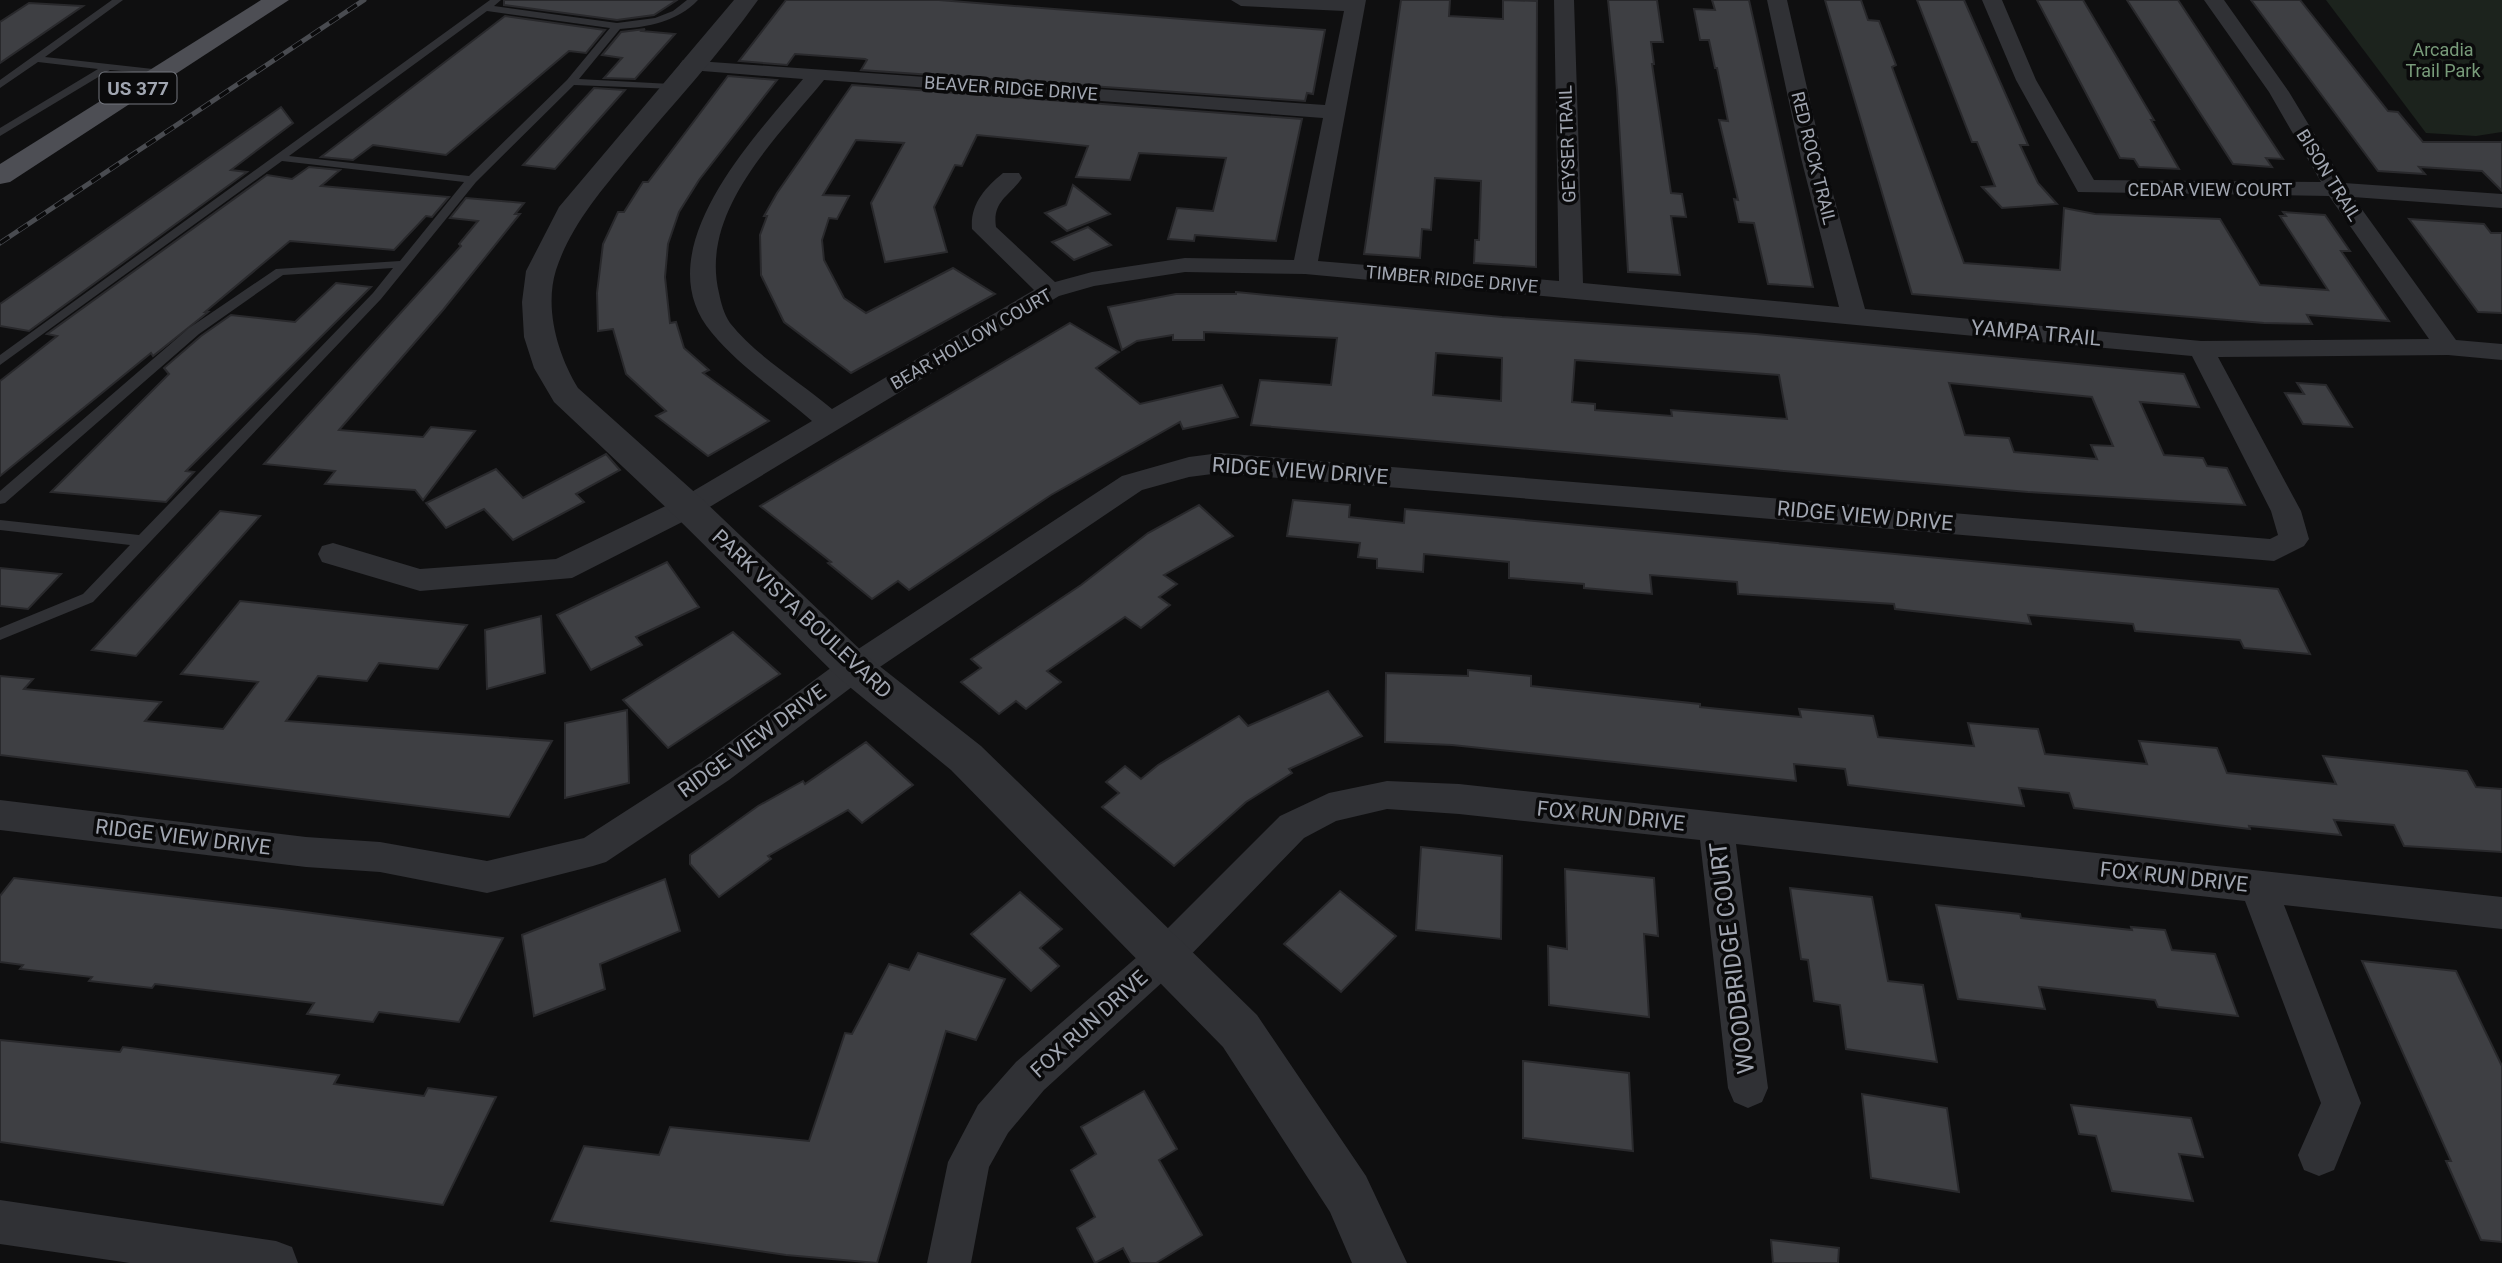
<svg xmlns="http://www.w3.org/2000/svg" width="2502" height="1263" font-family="Roboto,sans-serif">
<rect width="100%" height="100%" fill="#0f0f10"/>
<polygon fill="#1c231d" points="2326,0 2502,0 2502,132 2476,136 2426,133"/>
<g fill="#3e3f43" stroke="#29292c" stroke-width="2" fill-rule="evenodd">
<polygon points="504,0 677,0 654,15 617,20 504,5"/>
<polygon points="786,0 939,0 1325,30 1313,94 1307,93 1305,101 861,70 867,60 865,59 795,54 787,65 739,61"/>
<polygon points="1401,0 1450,0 1449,16 1503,19 1503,0 1537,1 1536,267 1474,263 1475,240 1479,240 1481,181 1435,178 1431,230 1422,229 1420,258 1364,254"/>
<polygon points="1608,0 1657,0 1663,42 1651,42 1654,64 1652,64 1671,193 1682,194 1686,217 1671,216 1680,275 1628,272 1617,89"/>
<polygon points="1712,0 1749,0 1813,287 1768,284 1754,223 1739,222 1734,199 1738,200 1719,120 1728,121 1717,68 1715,68 1709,40 1700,40 1694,9 1715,10"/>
<polygon points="1825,0 1861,0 1868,20 1879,21 1896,65 1892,67 1964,263 2060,270 2064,208 2095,214 2220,219 2260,285 2328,290 2280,216 2286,216 2283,212 2325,215 2350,251 2341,251 2389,321 2307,315 2312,324 2264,323 1912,294"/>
<polygon points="1917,0 1964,0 2028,145 2020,145 2038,183 2057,204 2002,208 1982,187 1995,186 1977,142 1972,142"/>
<polygon points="2037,0 2083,0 2154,120 2151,120 2179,169 2139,167 2134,159 2120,158"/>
<polygon points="2127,0 2178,0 2283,159 2266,158 2272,167 2233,164"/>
<polygon points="2251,0 2300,0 2388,111 2398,112 2423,142 2502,142 2502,191 2482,171 2419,167 2425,174 2378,171"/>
<polygon points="29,3 83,6 0,63 0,22"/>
<polygon points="505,16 605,30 586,53 569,51 446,155 373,145 353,160 321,157"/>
<polygon points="645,29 642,31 675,34 635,79 604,78 622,58 602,55 621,32"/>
<polygon points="728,76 777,80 699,180 679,212 668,244 665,277 670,323 676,322 684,348 709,370 703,373 769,421 708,456 656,416 666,411 626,374 613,329 598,331 597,293 603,244 618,212 624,212 643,182 648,182"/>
<polygon points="852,85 1302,119 1276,241 1195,235 1194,241 1168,239 1177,208 1213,211 1226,158 1139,153 1130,180 1076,177 1088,146 977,135 962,166 955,165 934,207 947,252 885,262 871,203 904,143 856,140 823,195 849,196 837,219 829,218 822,240 824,260 844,298 866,313 953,268 995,294 851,373 784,322 761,275 760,235 767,216 764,216 777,193"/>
<polygon points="594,88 625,90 555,169 523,165"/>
<polygon points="281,107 293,123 231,170 247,172 29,331 0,326 0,304"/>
<polygon points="309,167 340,170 321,186 449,197 432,217 426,216 394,250 290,241 205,312 208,312 153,356 151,353 0,476 0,381 57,336 47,334 267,175 292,179"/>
<polygon points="1073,185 1110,214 1067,231 1045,213 1066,205"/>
<polygon points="466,198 524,203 515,214 520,214 443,310 339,430 423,437 431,427 475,431 423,500 415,490 325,484 335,471 264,464 461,246 459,244 478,221 450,218"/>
<polygon points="2409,219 2484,224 2491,233 2502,233 2502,313 2478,312"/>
<polygon points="1088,227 1111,245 1074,260 1052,242"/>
<polygon points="336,283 371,287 186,471 194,472 166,502 51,492 169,374 164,368 201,336 231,315 295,322"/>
<path d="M1236,292L1502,317L1756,334L2184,374L2199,407L2140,402L2164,455L2203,458L2207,466L2227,468L2245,505L2028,492L1251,425L1260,380L1331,385L1337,338L1204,332V340H1173V335L1137,341L1122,350L1108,307L1176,294H1236ZM1436,353L1502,358L1501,401L1433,395ZM1575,360L1779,375L1787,419L1671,410L1672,416L1595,410V404L1572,402ZM1949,383L2092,397L2113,446L2091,445L2097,459L2014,452L2009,438L1965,435Z"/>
<polygon points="1070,323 1119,352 1096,368 1140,404 1222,385 1238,417 1183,429 1180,422 1051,495 909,590 898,581 872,599 828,563 831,562 760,506"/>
<polygon points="2297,383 2326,385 2352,427 2303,424 2285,393 2304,394"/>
<polygon points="606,454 620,470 576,494 584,502 513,540 484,509 446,528 426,503 496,469 523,498"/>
<polygon points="1293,500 1350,505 1349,517 1404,523 1405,509 2278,589 2310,654 2244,648 2240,640 2135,631 2133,624 2028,615 2031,624 1895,609 1894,604 1738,594 1737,582 1650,575 1652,594 1584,588 1584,584 1509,578 1509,562 1424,554 1423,572 1377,568 1377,559 1358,557 1360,543 1287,536"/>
<polygon points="1199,505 1233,536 1164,575 1177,584 1159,597 1170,605 1141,628 1125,617 1047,671 1061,682 1026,709 1016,701 999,714 961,682 981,668 971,659 1081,585 1148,533"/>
<polygon points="220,511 260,516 136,656 92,650"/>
<polygon points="667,562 699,607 636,637 642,645 591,670 557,615"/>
<polygon points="0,568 61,574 28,609 0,606"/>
<polygon points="240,601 467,625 438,669 379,663 367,681 318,676 286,721 552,741 509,817 0,755 0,676 33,679 24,689 161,702 145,721 223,729 258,682 181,674"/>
<polygon points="541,616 545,673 487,689 485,630"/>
<polygon points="733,632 780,674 668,748 623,700"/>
<polygon points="1468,670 1531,676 1531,686 1700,704 1700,707 1801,717 1799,709 1873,716 1878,737 1974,746 1968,723 2038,729 2045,754 2147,764 2139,741 2217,748 2227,773 2336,784 2323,756 2467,771 2476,787 2502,789 2502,852 2404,846 2394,825 2334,820 2341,835 2249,826 2250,829 2074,808 2069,793 2019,788 2024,806 1848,785 1845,769 1794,764 1796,781 1452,745 1385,742 1386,673 1468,676"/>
<polygon points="1328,691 1362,736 1289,769 1292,773 1246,802 1174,866 1102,807 1119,793 1106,782 1125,766 1141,779 1158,765 1239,716 1248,726"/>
<polygon points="627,710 629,783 565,798 565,723"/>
<polygon points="866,742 913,785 862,823 848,810 768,856 771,859 719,897 690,864 690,855 758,806 803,781 805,784"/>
<polygon points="1421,847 1502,856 1501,939 1416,930"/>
<polygon points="1565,869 1654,878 1658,936 1644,934 1649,1017 1549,1005 1548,946 1567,949"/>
<polygon points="14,878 282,909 503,938 459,1022 379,1012 373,1022 307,1014 314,1003 155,984 152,988 89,981 92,977 20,969 23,965 0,962 0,896"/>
<polygon points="665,879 680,931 600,964 605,989 534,1016 522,935"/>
<polygon points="1790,888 1872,897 1888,981 1923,985 1937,1062 1846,1049 1840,1005 1814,1001 1808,960 1801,959"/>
<polygon points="1340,891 1396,936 1341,992 1284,944"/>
<polygon points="1020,892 1062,929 1040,948 1059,966 1031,991 971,934"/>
<polygon points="1936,905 2020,914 2021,918 2132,930 2131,927 2165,930 2172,950 2215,954 2238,1016 2158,1007 2155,1000 2039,987 2045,1009 1958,999"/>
<polygon points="918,953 1005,979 976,1040 946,1031 877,1263 786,1255 551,1221 584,1146 659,1155 670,1127 809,1141 845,1033 852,1034 889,964 909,970"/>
<polygon points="2362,961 2456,971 2502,1066 2502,1242 2481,1240 2446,1161 2451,1161"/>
<polygon points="0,1040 120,1052 123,1047 339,1075 334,1084 424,1096 428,1088 496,1097 443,1205 0,1142"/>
<polygon points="1523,1061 1629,1073 1633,1151 1523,1138"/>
<polygon points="1144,1091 1177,1149 1159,1160 1202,1235 1156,1263 1131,1263 1123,1248 1095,1263 1077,1228 1095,1217 1071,1170 1096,1154 1081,1127"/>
<polygon points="1862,1094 1947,1108 1959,1192 1871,1178"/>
<polygon points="2071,1105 2191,1118 2203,1157 2179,1154 2193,1201 2112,1191 2096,1136 2079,1134"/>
<polygon points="1771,1240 1839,1248 1838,1263 1773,1263"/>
</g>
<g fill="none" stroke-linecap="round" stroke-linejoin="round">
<g fill="#303135" fill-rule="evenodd">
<polygon points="112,0 123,0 45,57 162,70 166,71 166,75 110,70 0,136 0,128 98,69 38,62 0,88 0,80"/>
<path d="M490,0H501L494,6L617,23L655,18L673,11L687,0H698C677,22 648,27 620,29L579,79L671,84L675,85V89L574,85L476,182L381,299L93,602L0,640V628L83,594L130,545L0,530V520L139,535L373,293L393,268L283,275L199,334L5,503L0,504V491L189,328L276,269L400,261L464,182L282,161L0,365V355ZM487,11L610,28L567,80L469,176L289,156Z"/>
</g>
<g fill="#303135" fill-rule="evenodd">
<path d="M1231,0H1366L1318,261L1559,281L1554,0H1574L1583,283L1839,307L1801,158L1767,0H1787L1823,158L1865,309L2201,341L2429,339L2329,196L2078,192L2016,80L1982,0H2002L2036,80L2094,180L2321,182L2269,92L2204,0H2224L2289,92L2344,183L2502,194V208L2353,197L2456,340L2502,344V360L2448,355L2218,357L2301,511L2309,539L2304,546L2274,561L1220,473L1189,477L1142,490L865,677L729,780L606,862L593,866L487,893L380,872L306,867L0,830V800L306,837L380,842L487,861L584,838L705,760L843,659L1122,476L1189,457L1220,453L2270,539L2278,535L2271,511L2192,356L1305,274L1185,272L1094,286L1059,296L698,514L572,578L420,591L322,562L318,554L322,546L333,543L420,569L556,559L678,500L812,421C779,392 740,367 712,333C643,252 754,138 803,79L690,70L680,64L683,60L1325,105L1344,11L1241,6ZM824,80L1323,118L1294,260L1185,258L1092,272L1055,282L996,227C992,201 1010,196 1022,178L1019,173H1003C985,188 970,204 972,229L1034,290L832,409C799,381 757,357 730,323C724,314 721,303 719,293C699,211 777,138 824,80Z"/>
<polygon points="1387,781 1459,784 2502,897 2502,929 2284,905 2361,1103 2334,1170 2319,1176 2304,1170 2298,1155 2321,1103 2245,901 1736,844 1768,1088 1762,1102 1748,1108 1734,1102 1728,1088 1700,840 1459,814 1387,809 1336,821 1304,838 1178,968 1044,1090 1008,1133 989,1167 971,1263 927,1263 948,1162 978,1105 1016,1062 1152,944 1280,816 1329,793"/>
<polygon points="0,1200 276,1241 292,1247 298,1263 130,1263 0,1244"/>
</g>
<path fill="#303135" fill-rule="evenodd" d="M734,0H758C719,55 671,106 628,158C600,192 570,227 556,270C544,309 558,355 578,388L701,498L868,657L981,746L1257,1015L1366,1176L1407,1263H1352L1330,1212L1223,1047L951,770L840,679L675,516L554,402L534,368L524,337L522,302L526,271L559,207Z"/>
<polygon fill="#4d4e54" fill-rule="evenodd" points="261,0 289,0 10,182 0,184 0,164"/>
<g stroke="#494b50" stroke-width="5">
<polyline id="rail" points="0,243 364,0"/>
</g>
<use href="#rail" stroke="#0a0a0b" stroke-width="3.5" stroke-dasharray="11" stroke-linecap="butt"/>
</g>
<g text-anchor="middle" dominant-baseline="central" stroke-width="7" stroke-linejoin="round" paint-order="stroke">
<g font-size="18" fill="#789b7a" stroke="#0a0a0b">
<text x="2443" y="49">Arcadia<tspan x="2443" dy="21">Trail Park</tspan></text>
</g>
<g font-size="18" fill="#a1a6b1" stroke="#0a0a0b">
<text transform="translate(1011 88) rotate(4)">BEAVER RIDGE DRIVE</text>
<text transform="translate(1567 144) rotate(-92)">GEYSER TRAIL</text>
<text transform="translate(1814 158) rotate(76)">RED ROCK TRAIL</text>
<text transform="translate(2329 175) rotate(58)">BISON TRAIL</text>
<text x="2210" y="189">CEDAR VIEW COURT</text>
<text transform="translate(1452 279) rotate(5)">TIMBER RIDGE DRIVE</text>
<text transform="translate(971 339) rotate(-30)">BEAR HOLLOW COURT</text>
</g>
<rect fill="#0a0a0b" stroke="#74777f" stroke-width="2" x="99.5" y="72.5" width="77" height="31" rx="5"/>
<g font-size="19" font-weight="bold" fill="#a1a6b1">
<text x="138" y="88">US 377</text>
</g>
<g font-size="21" fill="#a1a6b1" stroke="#0a0a0b">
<text transform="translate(2036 333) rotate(5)">YAMPA TRAIL</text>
<text transform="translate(1300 471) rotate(4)">RIDGE VIEW DRIVE</text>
<text transform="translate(1865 516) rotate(5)">RIDGE VIEW DRIVE</text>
<text transform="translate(802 614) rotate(43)">PARK VISTA BOULEVARD</text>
<text transform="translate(752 741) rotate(-36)">RIDGE VIEW DRIVE</text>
<text transform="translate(1611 816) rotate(6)">FOX RUN DRIVE</text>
<text transform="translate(183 837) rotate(7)">RIDGE VIEW DRIVE</text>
<text transform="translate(2174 877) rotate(6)">FOX RUN DRIVE</text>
<text transform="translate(1089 1024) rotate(-42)">FOX RUN DRIVE</text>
</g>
<g font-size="24" fill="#a1a6b1" stroke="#0a0a0b">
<text transform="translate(1732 958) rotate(-97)">WOODBRIDGE COURT</text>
</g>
</g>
</svg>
